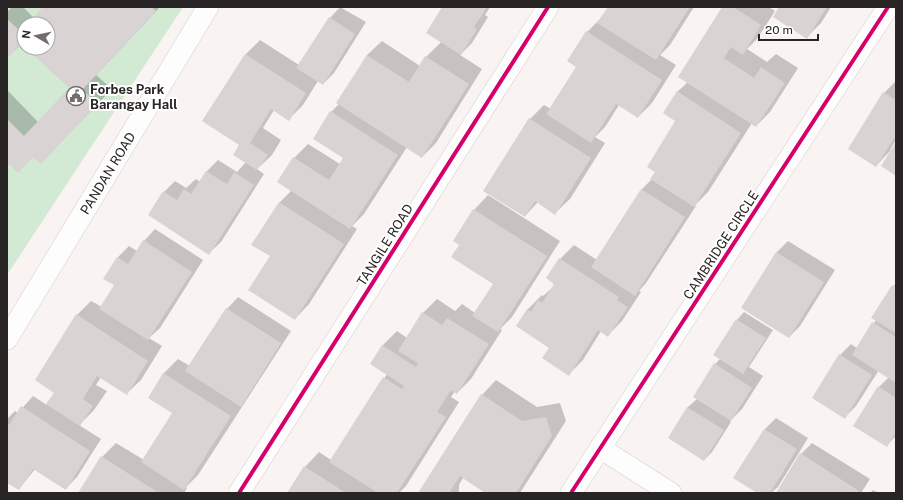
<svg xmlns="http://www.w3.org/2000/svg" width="903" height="500" font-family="'Public Sans',sans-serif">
<rect width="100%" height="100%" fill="#f9f3f2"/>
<path fill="#d2e9d4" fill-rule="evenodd" d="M7,7H183L7,275ZM24,24H48V48H24Z"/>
<g fill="#0003">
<polygon points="12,7 23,7 34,18 45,7 160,7 96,75 112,89 55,148 7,165 7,90 38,122 71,88 27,48 48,48 48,24 24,24 24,45 22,43 7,58 7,12"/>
<polygon points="340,7 366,22 334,73 323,84 318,81 303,105 289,119 274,110 263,128 281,140 272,155 257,169 264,174 221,242 209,253 164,192 175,181 186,188 196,179 200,182 207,171 218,160 237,172 246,162 241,145 203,121 246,54 260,40 299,65 330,18"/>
<polygon points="443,7 490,7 485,15 488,17 472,43 460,55 482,69 436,143 422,157 407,147 364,214 352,226 357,229 309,304 295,319 271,256 279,203 292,190 294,158 308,144 340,164 344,158 331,112 339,104 367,55 382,41 420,66 426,57 441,42"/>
<polygon points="609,7 694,7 670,45 660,55 676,65 652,103 638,117 619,105 605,127 595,137 605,143 570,199 555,213 538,202 525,216 530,119 544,105 551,109 577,67 568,61 587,32 601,18"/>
<polygon points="723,7 769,7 775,11 757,39 747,49 767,62 776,54 798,68 770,112 756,126 752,123 708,192 695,205 696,206 646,283 639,291 641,292 622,321 608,335 601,331 583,360 569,374 527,310 542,295 543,296 553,287 560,259 574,245 597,260 642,189 652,179 677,121 677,92 688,82"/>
<polygon points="779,7 831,7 821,23 807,37"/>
<polygon points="895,82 896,140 890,150 891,151 896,144 896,175 890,151 876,166 884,93"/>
<polygon points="488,195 560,241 512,317 500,329 502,330 471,379 457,393 455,391 451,397 459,402 406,486 399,493 288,493 305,467 319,452 331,460 387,374 382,346 397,331 407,338 423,313 437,299 455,311 462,304 475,313 494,283 461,244 454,240 474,210"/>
<polygon points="155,229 203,260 160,328 149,338 162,346 141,380 126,394 101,377 96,385 107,391 94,410 79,425 101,439 77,477 65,489 35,469 19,489 7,482 7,419 15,411 18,413 33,396 47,405 55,392 77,315 91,301 102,307 116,285 105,278 118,257 129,246 137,251 144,241"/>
<polygon points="788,241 835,270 800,326 789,337 742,307 777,252"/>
<polygon points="896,282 896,436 887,445 879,387 889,377 879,370 856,406 845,417 840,355 851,344 857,348 876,320"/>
<polygon points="238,297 291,331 198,475 186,487 187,488 184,493 79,493 102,457 116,443 144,460 174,413 149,397 164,373 178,359 190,366 227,309"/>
<polygon points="744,312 773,330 749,367 763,376 742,409 730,421 731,422 712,452 704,460 669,438 688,407 697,399 715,364 721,358 737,320"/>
<polygon points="496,380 537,407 560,403 566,421 520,493 486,493 463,478 459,485 459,493 419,493 482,395"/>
<polygon points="776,418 808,438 778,487 771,493 759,493 735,478 765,429"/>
<polygon points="812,443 870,479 861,493 777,493 801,454"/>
<polygon points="873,490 879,493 870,493"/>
</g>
<g fill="#d9d4d3">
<polygon points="43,7 151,7 156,11 82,90 98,103 41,164 33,157 18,173 9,164 7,166 7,119 24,136 69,88 26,48 48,48 48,24 27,24"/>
<polygon points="442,7 487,7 474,27 477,29 461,55 426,33"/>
<polygon points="608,7 690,7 656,60 597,23"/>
<polygon points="722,7 733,7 761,25 743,55 731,47 724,58 754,78 761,67 785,83 756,127 678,77"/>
<polygon points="779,7 827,7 807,39 773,17"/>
<polygon points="329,17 355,34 323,85 296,68"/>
<polygon points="7,19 20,31 24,27 24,46 21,43 7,59"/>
<polygon points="586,31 662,80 638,118 616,104 591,143 546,114 576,67 567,61"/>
<polygon points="245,54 306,93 289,121 271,109 250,143 268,155 257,170 233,155 239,145 202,121"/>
<polygon points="367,55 409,82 425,56 469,84 422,158 336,103"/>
<polygon points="677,91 741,133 694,207 650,179 655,172 647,167 675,121 663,113"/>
<polygon points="883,92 896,100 896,135 876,167 848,149"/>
<polygon points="330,111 398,155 350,229 277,182 293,157 329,180 343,158 313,139"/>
<polygon points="529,118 591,158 555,215 535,201 525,217 483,191"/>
<polygon points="896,142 896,176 881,166"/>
<polygon points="206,171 227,184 234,172 254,185 209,255 148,215 163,191 177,200 184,189 191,194"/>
<polygon points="641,189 685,217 635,296 591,267"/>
<polygon points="279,202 344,244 295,320 248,290 270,256 251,245"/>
<polygon points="473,209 547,256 498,332 472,316 493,284 451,257 459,245 453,241"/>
<polygon points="143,240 192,272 148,340 99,309 114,285 103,279 117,257 128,264"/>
<polygon points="776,252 824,282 789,338 741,308"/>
<polygon points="559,258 619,297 617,300 628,307 608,337 598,330 569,376 542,358 549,348 516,326 527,309 531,312 538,300 542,303 554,284 546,278"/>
<polygon points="892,285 896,288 896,333 871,318"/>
<polygon points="226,308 281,343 241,407 185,371"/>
<polygon points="422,312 442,325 447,318 489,344 457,394 451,390 437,412 446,417 397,493 378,493 329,462 383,377 402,389 404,386 370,364 382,345 416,367 418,363 398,351"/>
<polygon points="76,314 148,361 127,395 97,376 83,399 93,406 80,426 46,404 54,393 35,380"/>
<polygon points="736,319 766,338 743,374 713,355"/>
<polygon points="872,322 896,337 896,383 852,355"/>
<polygon points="839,354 872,375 845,419 812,398"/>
<polygon points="714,363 752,388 731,421 693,397"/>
<polygon points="163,373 231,416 184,490 141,462 172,413 148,398"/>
<polygon points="878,386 896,398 896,432 887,447 853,426"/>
<polygon points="481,394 522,421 546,417 552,436 516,493 485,493 460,476 449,493 418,493"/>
<polygon points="21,406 90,451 66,490 33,469 19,490 7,483 7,424 9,425"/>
<polygon points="687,407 724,430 704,461 668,438"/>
<polygon points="764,429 797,449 770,493 757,493 733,478"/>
<polygon points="800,453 859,491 858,493 776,493"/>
<polygon points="101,456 159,493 78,493"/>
<polygon points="304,466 346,493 287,493"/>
</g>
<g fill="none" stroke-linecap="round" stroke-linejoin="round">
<g stroke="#d3cecd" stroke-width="22">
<g id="minor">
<path id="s1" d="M7,339L208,7"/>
<polyline points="600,448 671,493"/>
<polyline points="239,493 548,7"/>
<polyline points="571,493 888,7"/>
</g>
</g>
<use href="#minor" stroke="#fefdfd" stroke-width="21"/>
<g stroke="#fff" stroke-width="6">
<g id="cycleway">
<polyline points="239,493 548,7"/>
<polyline points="571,493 888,7"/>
</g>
</g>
<use href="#cycleway" stroke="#d6006c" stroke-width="4"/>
</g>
<defs>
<g id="civic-ring" transform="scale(1)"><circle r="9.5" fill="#fff" stroke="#726d6c" stroke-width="1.5"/><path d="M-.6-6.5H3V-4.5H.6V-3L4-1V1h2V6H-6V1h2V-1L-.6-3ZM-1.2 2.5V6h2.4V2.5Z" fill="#726d6c"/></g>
</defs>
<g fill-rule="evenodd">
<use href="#civic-ring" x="76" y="96"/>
</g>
<g text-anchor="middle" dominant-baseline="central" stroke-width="4" stroke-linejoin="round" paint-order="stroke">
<g font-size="13" font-weight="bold" fill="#292524" stroke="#fff" text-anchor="start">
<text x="90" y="89">Forbes Park<tspan x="90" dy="15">Barangay Hall</tspan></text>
</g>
<g font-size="13" fill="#292524" stroke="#fff">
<text stroke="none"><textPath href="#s1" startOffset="194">PANDAN ROAD</textPath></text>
<text transform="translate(385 245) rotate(-58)">TANGILE ROAD</text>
<text transform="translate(721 245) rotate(-57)">CAMBRIDGE CIRCLE</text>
</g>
</g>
<rect width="903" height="500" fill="none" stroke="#292524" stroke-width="16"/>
<g transform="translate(36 36) rotate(279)"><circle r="19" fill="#ffffff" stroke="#a9a8a7"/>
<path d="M0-3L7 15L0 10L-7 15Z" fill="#726d6c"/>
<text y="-6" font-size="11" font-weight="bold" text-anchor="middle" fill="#292524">N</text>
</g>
<path d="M759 34v6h59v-6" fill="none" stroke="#292524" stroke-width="2"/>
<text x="765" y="34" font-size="12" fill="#292524" stroke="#ffffff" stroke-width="3" paint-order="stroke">20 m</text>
</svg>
